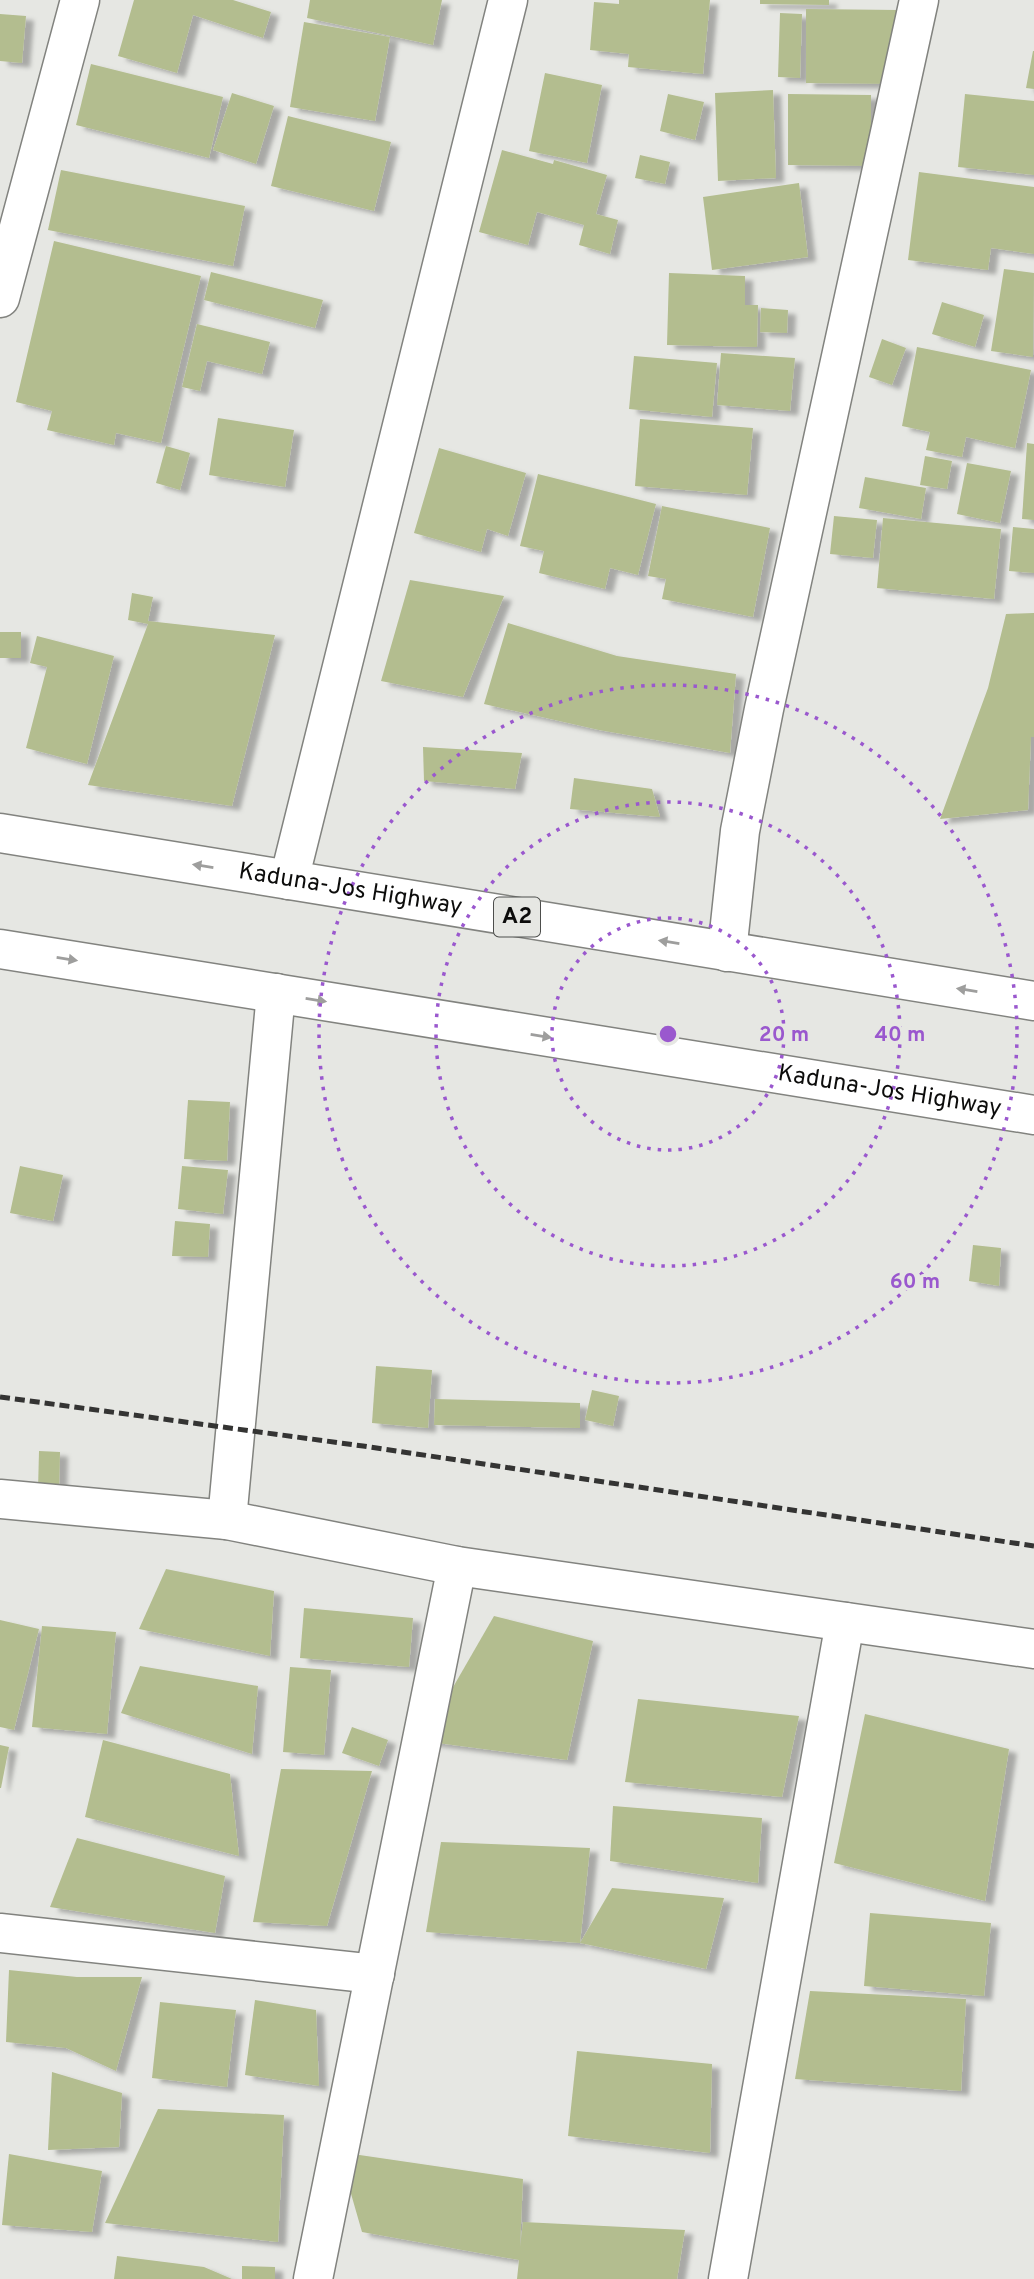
<svg xmlns="http://www.w3.org/2000/svg" width="1034" height="2279" font-family="Overpass,sans-serif">
<defs>
<filter id="shadow"><feDropShadow dx="8" dy="4.5" stdDeviation="2" flood-color="#0004"/></filter>
</defs>
<rect width="100%" height="100%" fill="#e6e7e3"/>
<g fill="#b3bd8f" filter="url(#shadow)">
<polygon points="134,0 233,0 271,12 263,38 193,15 177,73 118,56"/>
<polygon points="310,0 442,0 433,45 307,18"/>
<polygon points="619,0 710,0 703,74 628,67 629,54 590,50 594,2 619,4"/>
<polygon points="760,0 829,0 829,5 760,4"/>
<polygon points="806,9 898,10 897,84 806,83"/>
<polygon points="780,13 802,14 800,78 778,77"/>
<polygon points="0,14 26,16 22,63 0,61"/>
<polygon points="304,22 390,37 375,121 290,107"/>
<polygon points="1033,51 1034,51 1034,89 1026,88"/>
<polygon points="91,64 223,97 209,158 76,125"/>
<polygon points="545,73 602,85 587,163 529,151"/>
<polygon points="773,90 776,178 718,181 715,93"/>
<polygon points="232,93 274,106 256,164 213,150"/>
<polygon points="668,94 704,102 695,140 660,131"/>
<polygon points="788,94 871,95 871,166 788,165"/>
<polygon points="965,94 1034,101 1034,175 958,167"/>
<polygon points="288,116 391,142 374,211 271,186"/>
<polygon points="502,150 553,164 554,160 607,175 596,214 618,220 610,254 579,245 584,225 537,212 528,245 479,232"/>
<polygon points="640,155 670,162 665,184 635,178"/>
<polygon points="61,170 245,206 233,266 48,230"/>
<polygon points="919,172 1034,187 1034,254 991,248 988,270 908,260"/>
<polygon points="799,183 808,257 712,270 703,197"/>
<polygon points="54,241 201,276 161,443 116,433 114,445 47,430 52,411 16,402"/>
<polygon points="1004,269 1034,273 1033,357 991,351"/>
<polygon points="211,272 323,300 315,328 204,300"/>
<polygon points="669,273 745,276 745,305 758,305 757,347 667,345"/>
<polygon points="942,302 984,315 975,347 932,334"/>
<polygon points="761,308 788,310 787,333 760,332"/>
<polygon points="197,324 270,342 262,374 207,361 200,391 182,387"/>
<polygon points="882,339 906,348 892,385 869,377"/>
<polygon points="917,347 1031,370 1015,448 966,437 962,457 926,450 930,432 902,426"/>
<polygon points="721,353 795,358 790,411 717,405"/>
<polygon points="634,356 717,363 712,417 629,409"/>
<polygon points="218,418 294,430 285,487 209,475"/>
<polygon points="640,419 753,428 747,495 635,486"/>
<polygon points="1027,443 1034,444 1034,520 1022,519"/>
<polygon points="166,446 190,453 180,490 156,483"/>
<polygon points="439,448 526,473 508,536 487,529 481,552 414,533"/>
<polygon points="925,456 952,461 947,489 920,485"/>
<polygon points="967,463 1011,471 1000,523 957,514"/>
<polygon points="538,474 656,504 638,575 610,568 605,589 539,573 544,551 520,546"/>
<polygon points="865,477 926,488 921,519 859,508"/>
<polygon points="662,506 770,528 753,617 662,599 666,579 648,576"/>
<polygon points="834,516 877,520 873,558 830,554"/>
<polygon points="883,518 1001,529 994,599 877,588"/>
<polygon points="1013,527 1034,529 1034,573 1009,571"/>
<polygon points="410,580 504,596 463,697 381,681"/>
<polygon points="132,593 153,597 148,621 275,635 232,806 88,785 148,624 128,620"/>
<polygon points="1034,613 1034,737 1031,737 1028,810 940,819 988,688 1006,614"/>
<polygon points="508,623 617,656 736,674 730,753 599,730 484,704"/>
<rect x="0" y="632" width="21" height="26"/>
<polygon points="37,636 114,656 87,764 26,748 47,667 30,663"/>
<polygon points="423,747 522,753 515,789 424,781"/>
<polygon points="574,778 652,789 660,817 570,809"/>
<polygon points="188,1100 230,1102 227,1161 184,1159"/>
<polygon points="20,1166 63,1175 53,1221 10,1213"/>
<polygon points="182,1166 228,1170 223,1214 178,1209"/>
<polygon points="175,1221 210,1224 208,1257 172,1256"/>
<polygon points="973,1245 1001,1248 999,1286 969,1281"/>
<polygon points="376,1366 432,1370 428,1428 372,1423"/>
<polygon points="592,1390 619,1396 613,1426 585,1420"/>
<polygon points="435,1399 580,1403 580,1428 434,1425"/>
<polygon points="39,1451 60,1452 59,1490 38,1490"/>
<polygon points="166,1569 274,1591 270,1656 139,1629"/>
<polygon points="304,1608 413,1618 409,1667 300,1658"/>
<polygon points="494,1616 593,1641 567,1760 422,1741"/>
<polygon points="0,1620 39,1629 14,1730 0,1727"/>
<polygon points="42,1626 116,1632 107,1734 32,1727"/>
<polygon points="140,1666 258,1686 252,1754 121,1713"/>
<polygon points="290,1667 331,1670 324,1755 283,1752"/>
<polygon points="638,1699 799,1716 782,1797 625,1782"/>
<polygon points="865,1714 1009,1749 985,1901 834,1863"/>
<polygon points="352,1727 388,1740 379,1766 342,1753"/>
<polygon points="103,1740 230,1774 239,1856 85,1817"/>
<polygon points="0,1745 9,1747 1,1788 0,1788"/>
<polygon points="281,1769 372,1771 327,1926 253,1922"/>
<polygon points="613,1806 762,1818 758,1883 610,1861"/>
<polygon points="77,1838 225,1876 215,1933 50,1907"/>
<polygon points="441,1842 590,1848 580,1943 426,1932"/>
<polygon points="612,1888 724,1898 706,1969 580,1943"/>
<polygon points="870,1913 991,1923 984,1996 864,1986"/>
<polygon points="9,1970 77,1977 142,1977 116,2071 66,2048 6,2042"/>
<polygon points="810,1991 966,1999 961,2091 795,2079"/>
<polygon points="255,2000 316,2010 319,2086 245,2075"/>
<polygon points="160,2002 236,2010 227,2087 152,2078"/>
<polygon points="577,2051 712,2064 710,2153 568,2136"/>
<polygon points="52,2072 122,2093 119,2147 48,2150"/>
<polygon points="158,2109 284,2115 278,2242 105,2223"/>
<polygon points="339,2152 523,2179 520,2247 523,2222 685,2230 677,2279 517,2279 519,2260 362,2232"/>
<polygon points="9,2154 102,2171 92,2232 2,2225"/>
<polygon points="117,2256 204,2267 232,2279 114,2279"/>
<polygon points="242,2266 275,2267 275,2279 242,2279"/>
</g>
<g fill="none" stroke-linecap="round" stroke-linejoin="round">
<g stroke="#82837f" stroke-width="41">
<g id="minor">
<polyline points="0,298 80,0"/>
<polyline points="289,880 508,0"/>
<polyline points="727,952 740,831 764,709 919,0"/>
<polyline points="0,1499 227,1520 457,1566 1034,1649"/>
<polyline points="227,1520 276,993"/>
<polyline points="0,1933 375,1974"/>
<polyline points="313,2279 457,1566"/>
<polyline points="728,2279 845,1622"/>
</g>
</g>
<g stroke="#82837f" stroke-width="41">
<g id="highway">
<path id="s1" d="M0,833L1034,1001"/>
<path id="s2" d="M0,949L1034,1115"/>
</g>
</g>
<use href="#minor" stroke="#fff" stroke-width="38"/>
<use href="#highway" stroke="#fff" stroke-width="38"/>
<polyline stroke="#343433" stroke-width="5" stroke-dasharray="10 5" stroke-linecap="butt" points="0,1397 363,1446 1034,1546"/>
</g>
<defs><path id="oneway-solid" d="M-6-.8H1V-3.2L6.5 0L1 3.2V.8H-6Z" transform="scale(1.75)"/></defs>
<g fill="#9e9e9d">
<use href="#oneway-solid" transform="translate(203 866) rotate(-171)"/>
<use href="#oneway-solid" transform="translate(669 942) rotate(-171)"/>
<use href="#oneway-solid" transform="translate(67 959) rotate(9)"/>
<use href="#oneway-solid" transform="translate(967 990) rotate(-171)"/>
<use href="#oneway-solid" transform="translate(316 1000) rotate(9)"/>
<use href="#oneway-solid" transform="translate(541 1036) rotate(9)"/>
</g>
<g fill="none" stroke="#9a58ce" stroke-width="3.5" stroke-dasharray="3.5 7">
<circle cx="668" cy="1034" r="116"/>
<circle cx="668" cy="1034" r="232"/>
<circle cx="668" cy="1034" r="349"/>
</g>
<g text-anchor="middle" dominant-baseline="central" stroke-width="6" stroke-linejoin="round" paint-order="stroke">
<rect fill="#e6e7e3" stroke="#4d4e4c" stroke-width="2" x="494" y="897.5" width="46" height="39" rx="5"/>
<g font-size="23" font-weight="bold" fill="#0c0c0b">
<text x="517" y="917">A2</text>
</g>
<g font-size="24" fill="#0c0c0b" stroke="#e6e7e3">
<text stroke="none"><textPath href="#s1" startOffset="355">Kaduna-Jos Highway</textPath></text>
<text stroke="none"><textPath href="#s2" startOffset="901">Kaduna-Jos Highway</textPath></text>
</g>
</g>
<circle cx="668" cy="1034" r="10" fill="#9a58ce" stroke="#e6e7e3" stroke-width="3.5"/>
<g font-size="21" text-anchor="middle" font-weight="bold" fill="#9a58ce" stroke="#e6e7e3" stroke-width="6" stroke-linejoin="round" paint-order="stroke">
<text x="784" y="1041">20 m</text>
<text x="900" y="1041">40 m</text>
<text x="915" y="1288">60 m</text>
</g>
</svg>
